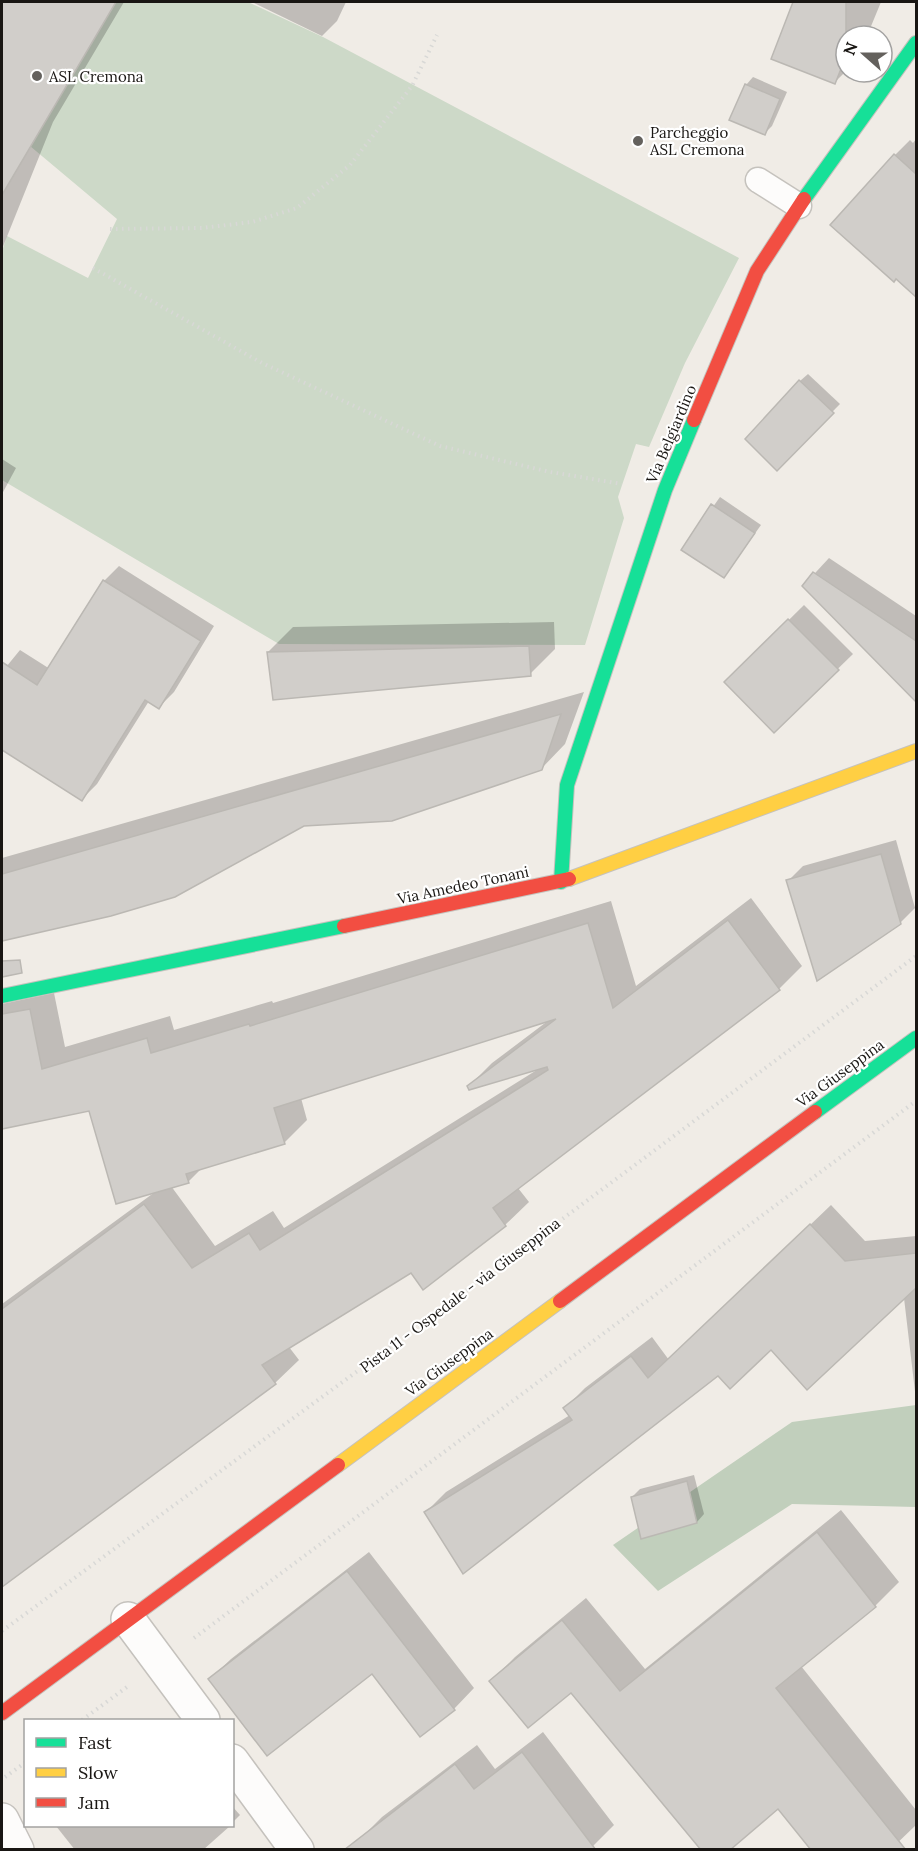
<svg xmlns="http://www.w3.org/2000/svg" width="918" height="1851" font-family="Lora,serif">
<rect width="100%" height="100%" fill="#f0ece6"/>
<polygon fill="#cdd9c8" points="116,2 248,2 323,37 739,258 685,363 649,447 636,444 618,497 624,518 585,645 279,644 2,480 2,251 7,236 88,278 117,219 30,146"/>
<polygon fill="#c1cfbc" points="916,1405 916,1507 792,1504 658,1591 613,1545 792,1422"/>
<g fill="#0003" fill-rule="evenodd">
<polygon points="6,2 124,2 53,122 2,249 2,9"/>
<polygon points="252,2 346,2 337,21 322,36"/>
<polygon points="796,2 881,2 867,36 846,36 846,71 835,82 773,58"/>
<polygon points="753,77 787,92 772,126 764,134 746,85"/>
<polygon points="916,139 916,295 898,276 832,225 895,155 910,140 913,143"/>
<polygon points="808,374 840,404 777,468 800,381"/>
<polygon points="2,459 16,468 2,494"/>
<polygon points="720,497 761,525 724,577 683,549"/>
<polygon points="829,558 916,616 916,673 903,686 804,585"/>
<polygon points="119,566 214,626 174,692 159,707 149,701 97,784 82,799 2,748 2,672 20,650 50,669 104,581"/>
<polygon points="804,605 853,654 774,731 726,682"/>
<polygon points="554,622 555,649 530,674 268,652 293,627"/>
<polygon points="584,692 565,744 541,769 304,825 110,915 2,939 2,858"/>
<polygon points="896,840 915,908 900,923 788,881 803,866"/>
<path d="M751,898L802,966L779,989L518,1188L529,1202L505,1225L424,1288L411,1271L289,1347L299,1360L275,1383L2,1585V1304L155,1192L90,1109L2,1128V1004L54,993L65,1047L170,1016L174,1030L272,1001L273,1003L611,901L636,986ZM549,1020L492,1063L469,1086L540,1068L284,1228L273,1211L215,1246L171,1186L188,1182L203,1167L284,1143L307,1120L301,1098Z"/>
<polygon points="831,1205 865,1241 916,1236 916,1400 904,1298 771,1348 426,1512 446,1492 570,1415 565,1408 585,1388 652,1337 669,1360"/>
<polygon points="694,1475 704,1514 697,1522 632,1497 640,1489"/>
<polygon points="841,1510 899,1582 875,1606 801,1666 916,1810 916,1825 890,1850 778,1806 571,1690 491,1681 515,1657 586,1598 645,1669"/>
<polygon points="369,1552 474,1688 454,1709 372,1672 210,1679 231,1659"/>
<polygon points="543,1732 614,1825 589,1850 361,1838 382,1817 477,1745 495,1769"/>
<polygon points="232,1806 240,1815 232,1823"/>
<polygon points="56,1826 230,1826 203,1850 75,1850"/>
</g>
<g fill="#d1ceca" stroke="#bbb8b3" stroke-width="1.5">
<polygon points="2,2 116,2 2,195"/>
<polygon points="793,2 846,2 846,56 835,84 771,59"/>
<polygon points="745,84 780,99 765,135 729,120"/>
<polygon points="894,154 916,174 916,297 896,279 894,282 830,225"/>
<polygon points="799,380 834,413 777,471 745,439"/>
<polygon points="711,504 755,533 724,578 681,550"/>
<polygon points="813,572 916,641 916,702 802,586"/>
<polygon points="103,580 201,641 159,709 145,700 82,801 2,750 2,662 37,685"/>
<polygon points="788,619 839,670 774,733 724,682"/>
<polygon points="529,646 531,676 273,700 267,652"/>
<polygon points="561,714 542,770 392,821 304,826 175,897 111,916 2,941 2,874"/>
<polygon points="881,854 901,924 817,981 786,880"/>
<polygon points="728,920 780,990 493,1208 506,1226 423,1290 411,1273 262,1365 276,1384 2,1587 2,1309 144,1204 192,1268 249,1233 260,1250 548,1070 547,1067 469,1090 467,1086 556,1019 274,1108 285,1144 186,1174 189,1183 116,1204 89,1111 2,1129 2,1014 30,1009 42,1069 147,1038 151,1053 249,1024 250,1026 588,923 613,1008"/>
<polygon points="20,960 22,973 2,977 2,961"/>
<polygon points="810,1224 845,1261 916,1253 916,1288 807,1390 771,1350 730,1389 718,1376 463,1574 424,1512 572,1420 563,1408 631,1356 648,1378"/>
<polygon points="687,1481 697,1523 641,1539 631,1497"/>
<polygon points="817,1532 876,1607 776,1688 906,1850 811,1850 778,1809 730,1850 701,1850 571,1693 528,1728 489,1681 562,1620 620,1691"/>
<polygon points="347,1571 455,1710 420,1737 372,1674 267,1756 208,1679"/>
<polygon points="522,1752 596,1850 344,1850 455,1764 474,1789"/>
</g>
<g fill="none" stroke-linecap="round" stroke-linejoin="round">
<g stroke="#c5c2bd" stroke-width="27">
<polyline id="lane" points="758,180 799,206"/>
</g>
<g stroke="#c5c2bd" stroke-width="36">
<g id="street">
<polyline points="128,1619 203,1720"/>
<polyline points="232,1761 297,1850"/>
<polyline points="2,1820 17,1850"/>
</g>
</g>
<g stroke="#c5c2bd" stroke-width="16">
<g id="fast">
<polyline points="804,199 916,43"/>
<polyline points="561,882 567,785 665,490 694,420"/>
<polyline points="2,996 344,926"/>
<polyline points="815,1112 916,1038"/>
</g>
</g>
<g stroke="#c5c2bd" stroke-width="16">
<g id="slow">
<polyline points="569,879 916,751"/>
<polyline points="338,1465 560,1301"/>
</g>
</g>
<g stroke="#c5c2bd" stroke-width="16">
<g id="jam">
<polyline points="694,420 757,271 804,199"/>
<polyline points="344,926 569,879"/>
<polyline points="560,1301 815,1112"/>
<polyline points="2,1713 338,1465"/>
</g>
</g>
<g stroke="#d8d8d6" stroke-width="4" stroke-dasharray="1.5 4.5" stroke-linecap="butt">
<polyline points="110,229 202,228 252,222 297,208 350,165 412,86 437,35"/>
<polyline points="93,268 262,363 440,446 550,472 622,484"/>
<polyline points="2,1631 374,1359 916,956"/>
<polyline points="194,1638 916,1101"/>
<polyline points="82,1720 127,1687"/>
<polyline points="5,1777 26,1762"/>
</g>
<use href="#lane" stroke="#fdfcfb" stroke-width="24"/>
<use href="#street" stroke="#fdfcfb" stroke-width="33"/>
<use href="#fast" stroke="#16e098" stroke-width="14"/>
<use href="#slow" stroke="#ffcf43" stroke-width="14"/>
<use href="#jam" stroke="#f24e42" stroke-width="14"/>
</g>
<g fill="#64615d" stroke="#fff" stroke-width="2">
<circle cx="37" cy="76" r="6"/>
<circle cx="638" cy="141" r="6"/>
</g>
<g text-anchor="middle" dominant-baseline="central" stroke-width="4.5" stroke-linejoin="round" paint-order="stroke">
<g font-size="15" fill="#191613" stroke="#fff" text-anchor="start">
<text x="49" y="76">ASL Cremona</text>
<text x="650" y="132">Parcheggio<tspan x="650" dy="17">ASL Cremona</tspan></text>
</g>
<g font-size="15" fill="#191613" stroke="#fff">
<text transform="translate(671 434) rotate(-67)">Via Belgiardino</text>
<text transform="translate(463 885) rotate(-12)">Via Amedeo Tonani</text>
<text transform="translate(840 1073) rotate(-36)">Via Giuseppina</text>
<text transform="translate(460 1295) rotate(-37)">Pista 11 - Ospedale - via Giuseppina</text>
<text transform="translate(449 1362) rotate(-36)">Via Giuseppina</text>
</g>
</g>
<rect width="918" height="1851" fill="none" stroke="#191613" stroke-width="6"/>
<rect x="24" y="1719" width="210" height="108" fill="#ffffff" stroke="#a3a2a1" stroke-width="1.5"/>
<rect x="36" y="1738" width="30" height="9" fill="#16e098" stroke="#a3a2a1" stroke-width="1.5"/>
<text x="78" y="1749" font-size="18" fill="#191613">Fast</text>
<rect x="36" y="1768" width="30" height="9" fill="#ffcf43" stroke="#a3a2a1" stroke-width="1.5"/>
<text x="78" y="1779" font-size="18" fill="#191613">Slow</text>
<rect x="36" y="1798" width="30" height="9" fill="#f24e42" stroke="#a3a2a1" stroke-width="1.5"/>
<text x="78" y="1809" font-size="18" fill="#191613">Jam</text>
<g transform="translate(864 54) rotate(291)"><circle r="28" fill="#ffffff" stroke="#a3a2a1" stroke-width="1.5"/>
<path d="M0-4.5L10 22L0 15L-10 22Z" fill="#64615d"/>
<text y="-9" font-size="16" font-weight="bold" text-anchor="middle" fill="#191613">N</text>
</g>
</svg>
